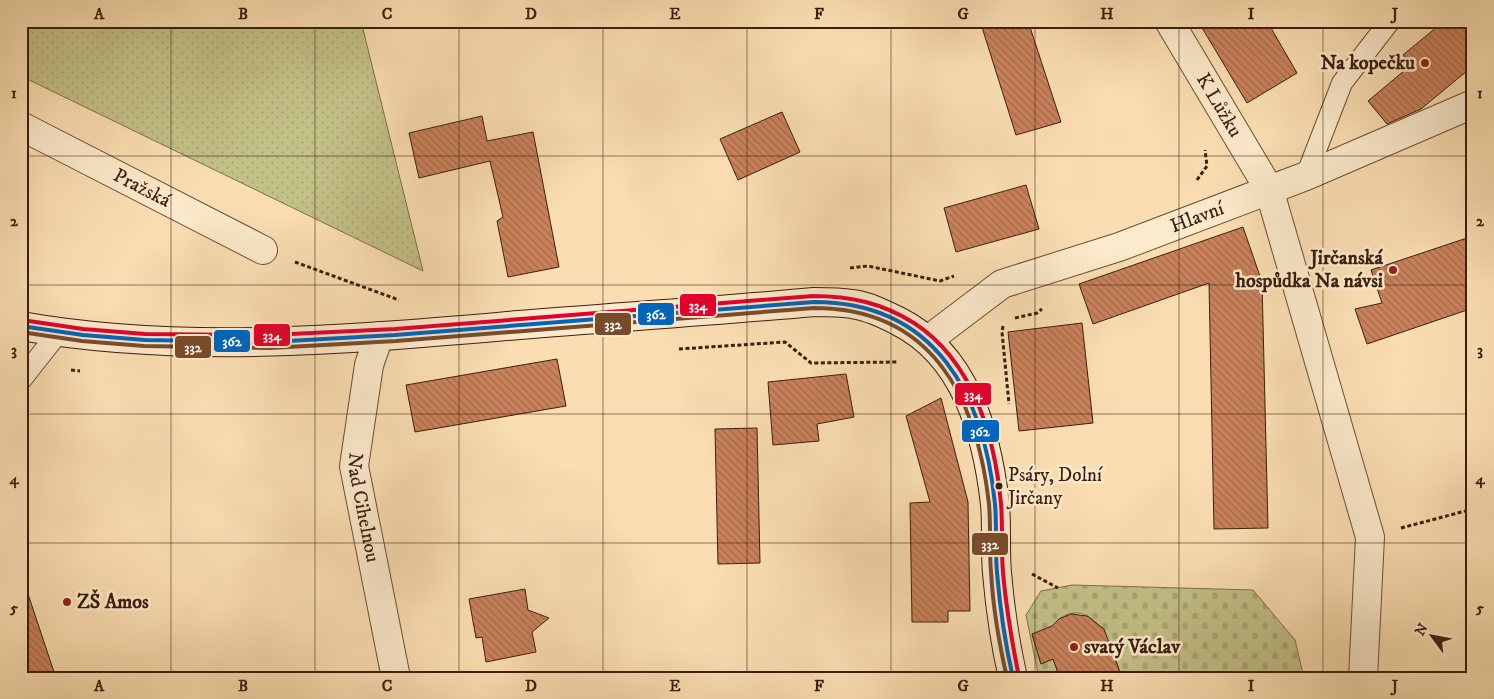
<svg xmlns="http://www.w3.org/2000/svg" width="1494" height="699" font-family="'IM FELL DW Pica',serif">
<defs>
<pattern id="grass-dots" width="8" height="8" patternUnits="userSpaceOnUse" patternTransform="scale(1.25)"><rect width="8" height="8" fill="#c3c088"/><path d="M2 2h.1M6 6h.1" fill="none" stroke="#a8a574" stroke-width="1.8" stroke-linecap="round"/></pattern>
<pattern id="cemetery-stones" width="16" height="16" patternUnits="userSpaceOnUse" patternTransform="scale(1.25)"><rect width="16" height="16" fill="#c3c088"/><path d="M2 7V4a2 2 0 0 1 4 0v3zM10 15v-3a2 2 0 0 1 4 0v3z" fill="#a8a574"/></pattern>
<pattern id="building-back-hatch" width="6" height="6" patternUnits="userSpaceOnUse" patternTransform="scale(1.25)"><rect width="6" height="6" fill="#ca825c"/><path d="M-1 5l2 2M0 0l6 6M5-1l2 2" fill="none" stroke="#a56a4a"/></pattern>
</defs>
<rect width="100%" height="100%" fill="#fadeb1"/>
<filter id="stains"><feTurbulence type="fractalNoise" baseFrequency=".004" numOctaves="4"/><feColorMatrix values="0 0 0 0 .2 0 0 0 0 .09 0 0 0 0 .02 0 0 0 .5 -.17"/></filter>
<radialGradient id="worn" r=".72"><stop offset=".6" stop-color="#630" stop-opacity="0"/><stop offset="1" stop-color="#630" stop-opacity=".3"/></radialGradient>
<polygon fill="url(#grass-dots)" stroke="#806f4b" points="21,21 361,21 423,271 21,76"/>
<path fill="url(#cemetery-stones)" stroke="#806f4b" d="M1072,585L1253,590L1295,640L1304,678H1122C1114,655 1100,602 1066,615C1059,618 1056,623 1051,627C1046,630 1038,632 1032,634L1041,664L1053,659L1060,678H1039L1026,615L1041,591Z"/>
<g fill="url(#building-back-hatch)" stroke="#3c1e0e">
<polygon points="980,21 1028,21 1061,122 1016,135"/>
<polygon points="1198,21 1267,21 1297,73 1247,103"/>
<polygon points="1444,21 1473,21 1473,66 1421,109 1387,124 1368,101 1411,65 1403,55"/>
<polygon points="782,112 800,152 738,180 720,139"/>
<polygon points="482,116 487,141 533,132 559,267 508,277 497,221 503,217 490,161 419,178 409,133"/>
<polygon points="1026,185 1039,229 956,252 944,208"/>
<polygon points="1243,227 1262,282 1268,528 1214,529 1209,283 1093,324 1079,284"/>
<polygon points="1473,236 1473,308 1367,344 1355,309 1382,303 1371,270"/>
<polygon points="1082,323 1093,423 1019,431 1008,332"/>
<polygon points="557,359 566,406 415,432 406,385"/>
<polygon points="846,374 854,417 817,424 819,441 773,445 768,382"/>
<polygon points="941,398 968,502 970,611 948,611 948,622 912,622 910,503 930,502 906,416"/>
<polygon points="757,428 760,563 718,564 715,429"/>
<polygon points="525,589 528,610 549,618 532,632 536,652 486,662 482,637 476,638 469,599"/>
<polygon points="27,591 56,678 21,678 21,592"/>
<polygon points="1071,614 1087,616 1104,629 1122,678 1060,678 1053,659 1041,664 1032,634 1052,626 1059,619"/>
</g>
<g fill="none" stroke-linecap="round" stroke-linejoin="round">
<g stroke="#6c4e37" stroke-width="22">
<g id="service">
<polyline points="1306,176 1342,83 1390,21"/>
<polyline points="21,380 58,333"/>
</g>
</g>
<g stroke="#6c4e37" stroke-width="30">
<g id="minor">
<path id="s1" d="M1169,21L1269,189L1370,537L1363,678"/>
<path id="s2" d="M21,126L263,250"/>
<path id="s3" d="M379,336L369,365L354,466L396,678"/>
<path id="s4" d="M928,340L1002,284L1119,247L1306,176L1473,104"/>
</g>
</g>
<g stroke="#3c1e0e" stroke-width="30">
<path id="secondary" d="M21,326C185,355 355,339 519,325C618,317 716,311 814,302C827,302 840,302 852,304C868,306 884,314 898,321C966,355 987,434 995,504C997,527 995,550 997,573C1000,608 1005,643 1013,678"/>
</g>
<g stroke="#3c1e0e" stroke-width="3" stroke-dasharray="4 2.5" stroke-linecap="butt">
<polyline points="1197,180 1207,166 1205,150"/>
<polyline points="295,262 399,300"/>
<polyline points="850,268 868,266 940,281 954,276"/>
<polyline points="1015,318 1037,313 1042,309"/>
<polyline points="1003,326 1002,332 1009,404"/>
<polyline points="679,349 785,342 811,363 897,362"/>
<polyline points="71,370 80,371"/>
<polyline points="1401,528 1473,509"/>
<polyline points="1032,574 1058,588"/>
</g>
<use href="#service" stroke="#fceacc" stroke-width="20"/>
<use href="#minor" stroke="#fceacc" stroke-width="28"/>
<use href="#secondary" stroke="#fceacc" stroke-width="28"/>
<g stroke="#fceacc" stroke-width="8">
<path id="bus-1" d="M21,326L83,335L145,340L270,342L395,335L814,302C936,302 984,395 995,504C997,527 995,550 997,573C1000,608 1005,643 1013,678"/>
</g>
<g stroke="#fceacc" stroke-width="8">
<path id="bus-2" d="M21,332L82,341L144,346L270,348L396,341L814,308C933,308 977,399 989,504C991,527 989,550 991,572C993,608 999,643 1007,678"/>
</g>
<g stroke="#fceacc" stroke-width="8">
<path id="bus-3" d="M22,320L83,329L145,334L270,335L395,329L813,296C851,296 882,303 914,323C973,361 995,437 1001,504C1003,527 1001,549 1003,572C1006,607 1012,642 1019,677"/>
</g>
<use href="#bus-1" stroke="#0065bd" stroke-width="4"/>
<use href="#bus-2" stroke="#7a4b2a" stroke-width="4"/>
<use href="#bus-3" stroke="#e4002b" stroke-width="4"/>
</g>
<path fill="none" stroke="#3c1e0e" stroke-width="1" stroke-opacity="0.55" d="M171,21V678M315,21V678M459,21V678M603,21V678M747,21V678M891,21V678M1035,21V678M1179,21V678M1323,21V678M21,156H1473M21,285H1473M21,414H1473M21,543H1473"/>
<g fill="#8f2418" stroke="#fceacc" stroke-width="2">
<circle cx="1425" cy="63" r="5"/>
<circle cx="1393" cy="270" r="5"/>
<circle cx="67" cy="602" r="5"/>
<circle cx="1074" cy="647" r="5"/>
</g>
<circle fill="#3c1e0e" stroke="#fceacc" stroke-width="2" cx="999" cy="486" r="4.5"/>
<g text-anchor="middle" dominant-baseline="central" stroke-width="5" stroke-linejoin="round" paint-order="stroke">
<g font-size="19" fill="#3c1e0e" stroke="#fceacc" text-anchor="start">
<text x="1008" y="475">Psáry, Dolní<tspan x="1008" dy="23">Jirčany</tspan></text>
</g>
<g font-size="20" font-weight="bold" fill="#3c1e0e" stroke="#fceacc" text-anchor="end">
<text x="1415" y="63">Na kopečku</text>
<text x="1383" y="258">Jirčanská<tspan x="1383" dy="23">hospůdka Na návsi</tspan></text>
<text x="77" y="602" text-anchor="start">ZŠ Amos</text>
<text x="1084" y="647" text-anchor="start">svatý Václav</text>
</g>
<g font-size="20" fill="#3c1e0e" stroke="#fceacc">
<text stroke="none"><textPath href="#s1" startOffset="98">K Lůžku</textPath></text>
<text stroke="none"><textPath href="#s2" startOffset="136">Pražská</textPath></text>
<text stroke="none"><textPath href="#s4" startOffset="299">Hlavní</textPath></text>
<text stroke="none"><textPath href="#s3" startOffset="175">Nad Cihelnou</textPath></text>
</g>
</g>
<g stroke="#fceacc" stroke-width="2">
<rect x="679" y="293" width="38" height="24" rx="5" fill="#e4002b"/>
<rect x="637" y="302" width="38" height="24" rx="5" fill="#0065bd"/>
<rect x="594" y="312" width="38" height="24" rx="5" fill="#7a4b2a"/>
<rect x="253" y="323" width="38" height="24" rx="5" fill="#e4002b"/>
<rect x="213" y="329" width="38" height="24" rx="5" fill="#0065bd"/>
<rect x="174" y="335" width="38" height="24" rx="5" fill="#7a4b2a"/>
<rect x="954" y="382" width="38" height="24" rx="5" fill="#e4002b"/>
<rect x="961" y="419" width="39" height="24" rx="5" fill="#0065bd"/>
<rect x="971" y="532" width="38" height="24" rx="5" fill="#7a4b2a"/>
</g>
<g font-size="14" text-anchor="middle" font-weight="bold" fill="#fff">
<text x="698" y="310">334</text>
<text x="656" y="319">362</text>
<text x="613" y="329">332</text>
<text x="272" y="340">334</text>
<text x="232" y="346">362</text>
<text x="193" y="352">332</text>
<text x="973" y="399">334</text>
<text x="980" y="436">362</text>
<text x="990" y="549">332</text>
</g>
<rect width="1494" height="699" fill="none" stroke="#fadeb1" stroke-width="55"/>
<g transform="translate(1432 636) rotate(302)" stroke="#fceacc" stroke-width="4" paint-order="stroke">
<path d="M0-4L9 19L0 12L-9 19Z" fill="#3c1e0e"/>
<text y="-8" font-size="14" font-weight="bold" text-anchor="middle" fill="#3c1e0e">N</text>
</g>
<rect x="28" y="28" width="1438" height="644" fill="none" stroke="#3c1e0e" stroke-width="2"/>
<g font-size="16" text-anchor="middle" font-weight="bold" fill="#3c1e0e">
<text x="99" y="19">A</text>
<text x="243" y="19">B</text>
<text x="387" y="19">C</text>
<text x="531" y="19">D</text>
<text x="675" y="19">E</text>
<text x="819" y="19">F</text>
<text x="963" y="19">G</text>
<text x="1107" y="19">H</text>
<text x="1251" y="19">I</text>
<text x="1395" y="19">J</text>
<text x="14" y="98">1</text>
<text x="1480" y="98">1</text>
<text x="14" y="226">2</text>
<text x="1480" y="226">2</text>
<text x="14" y="355">3</text>
<text x="1480" y="355">3</text>
<text x="14" y="484">4</text>
<text x="1480" y="484">4</text>
<text x="14" y="613">5</text>
<text x="1480" y="613">5</text>
<text x="99" y="691">A</text>
<text x="243" y="691">B</text>
<text x="387" y="691">C</text>
<text x="531" y="691">D</text>
<text x="675" y="691">E</text>
<text x="819" y="691">F</text>
<text x="963" y="691">G</text>
<text x="1107" y="691">H</text>
<text x="1251" y="691">I</text>
<text x="1395" y="691">J</text>
</g>
<rect width="100%" height="100%" filter="url(#stains)"/>
<rect width="100%" height="100%" fill="url(#worn)"/>
</svg>
